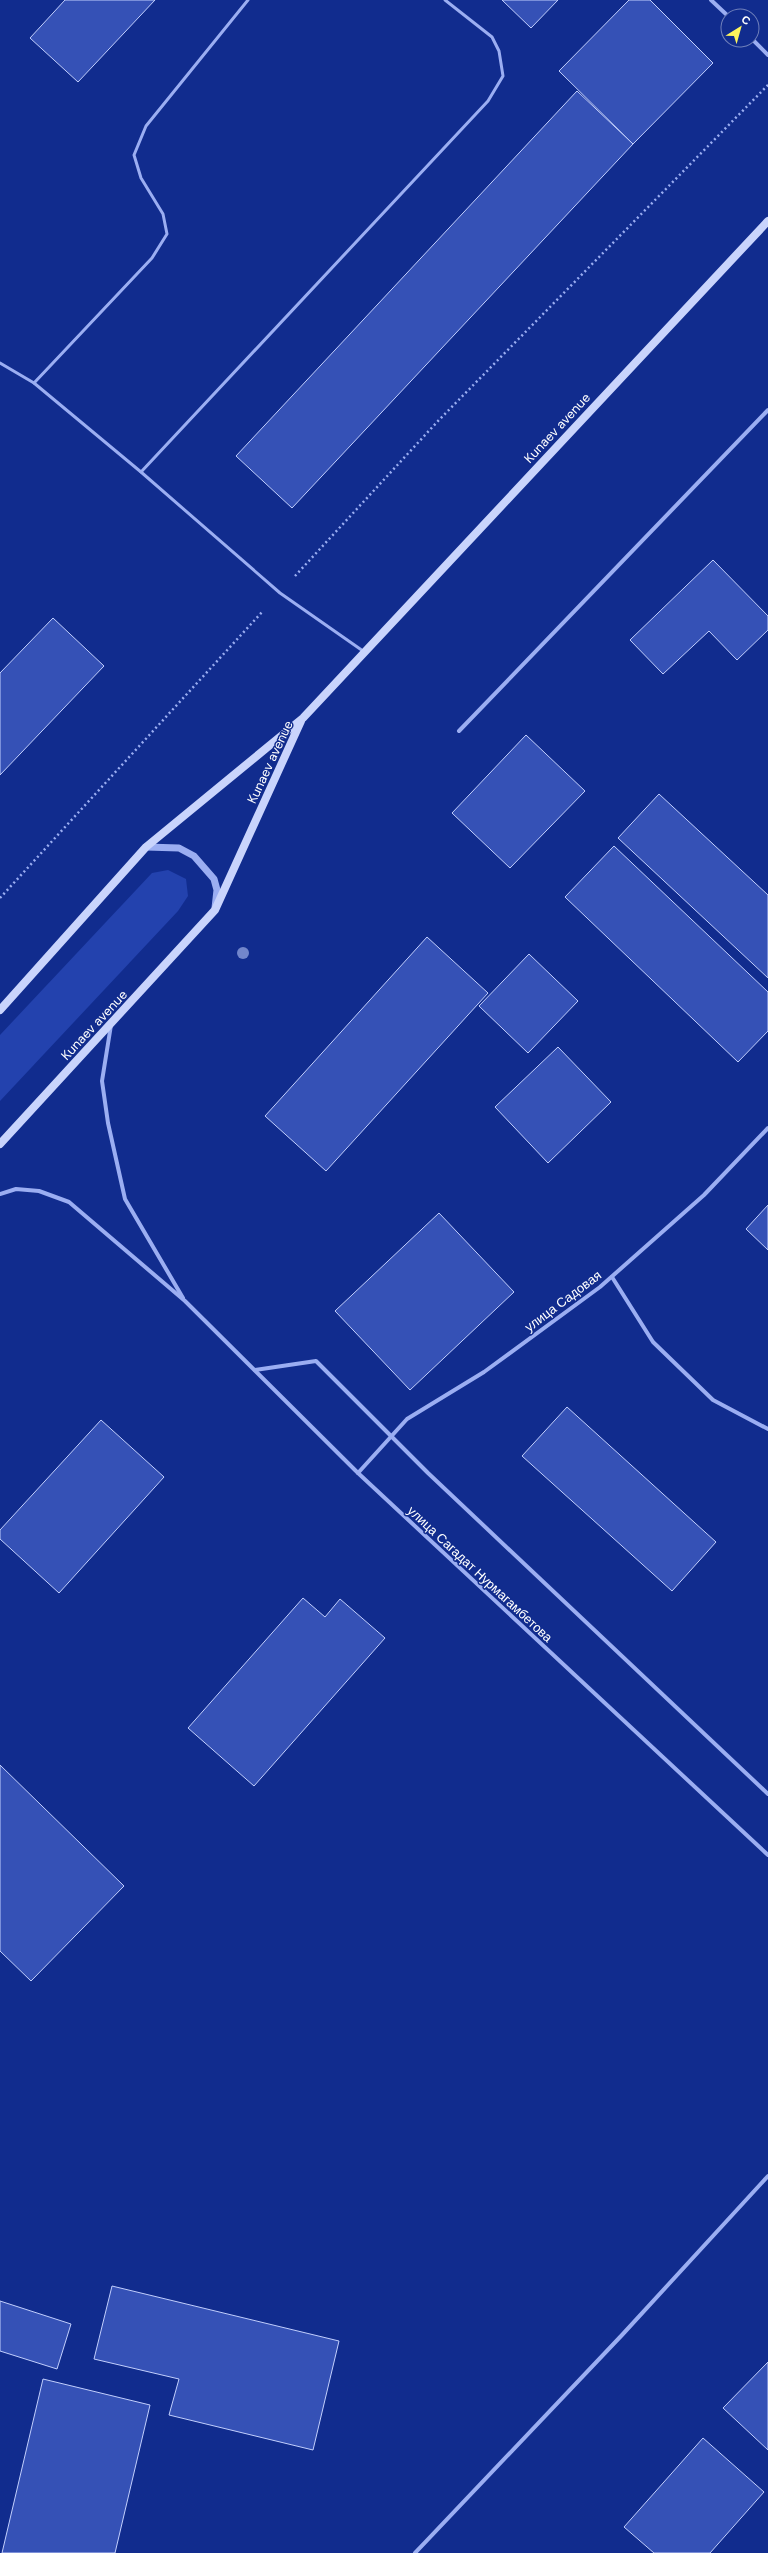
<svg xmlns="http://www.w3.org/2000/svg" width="768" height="2553" font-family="'DM Sans',sans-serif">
<rect width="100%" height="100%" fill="#112c8e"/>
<polygon fill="#2342ae" points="168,870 186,879 188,896 178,911 0,1101 0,1035 152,873"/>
<g fill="#3551b6" stroke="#c2cffd">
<polygon points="65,0 155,0 78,82 30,38"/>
<polygon points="502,0 558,0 531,28"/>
<polygon points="629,0 650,0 713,63 633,144 559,71"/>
<polygon points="577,91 633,144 292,508 236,456"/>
<polygon points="713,560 768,616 768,630 737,660 709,631 663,674 630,640"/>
<polygon points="53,618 104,666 0,775 0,673"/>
<polygon points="526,735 585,791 510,868 452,813"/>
<polygon points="659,794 768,895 768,978 618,838"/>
<polygon points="614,846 768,992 768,1031 738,1062 565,897"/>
<polygon points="427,937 488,993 326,1171 265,1116"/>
<polygon points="529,954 578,1001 528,1053 479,1006"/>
<polygon points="558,1047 611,1102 548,1163 495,1107"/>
<polygon points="768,1205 768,1250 746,1229"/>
<polygon points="439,1213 514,1292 410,1390 335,1311"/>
<polygon points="567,1407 716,1542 672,1591 522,1456"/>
<polygon points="101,1420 164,1477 59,1593 0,1539 0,1530"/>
<polygon points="303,1598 325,1617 340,1599 385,1638 254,1786 188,1728"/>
<polygon points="0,1765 124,1886 31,1981 0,1951"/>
<polygon points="112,2286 339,2341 313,2450 169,2415 179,2379 94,2359"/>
<polygon points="0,2301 71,2324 57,2369 0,2351"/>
<polygon points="768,2362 768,2450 723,2408"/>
<polygon points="43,2379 150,2405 115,2553 2,2553"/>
<polygon points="703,2438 764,2492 710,2553 654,2553 624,2527"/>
</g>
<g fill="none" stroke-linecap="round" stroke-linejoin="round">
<g stroke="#9baef2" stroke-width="2.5" stroke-dasharray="2 3" stroke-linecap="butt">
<polyline points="295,576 438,421 768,85"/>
<polyline points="0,898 263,611"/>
</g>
<g stroke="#9baef2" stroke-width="3">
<polyline points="0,363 34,383 141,472 280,593 363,651"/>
<polyline points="34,383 152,258 167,234 163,214 141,178 134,155 146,126 248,0"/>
<polyline points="141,472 488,101 503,76 499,51 492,37 445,0"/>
</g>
<g stroke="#9baef2" stroke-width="4">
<polyline points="711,0 728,16"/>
<polyline points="752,39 768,55"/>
<polyline points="459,731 768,410"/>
<polyline points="111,1025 102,1081 108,1123 125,1199 183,1298"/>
<polyline points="0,1194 16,1189 39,1191 69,1202 185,1301 358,1473 768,1855"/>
<polyline points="612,1277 653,1342 713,1400 768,1429"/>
<polyline points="255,1370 316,1361 428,1473 768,1794"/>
<polyline points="358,1473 407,1419 484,1372 600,1287 704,1195 768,1128"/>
<polyline points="415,2553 622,2335 768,2176"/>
</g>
<polyline stroke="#9baef2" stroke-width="7" points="146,847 179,848 194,856 214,879 217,890 215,908"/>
<g stroke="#c9d4fc" stroke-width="8">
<polyline points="0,1010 146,847 303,718 768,221"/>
<polyline points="0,1144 215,910 301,721"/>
</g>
</g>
<circle fill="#7286cb" cx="243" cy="953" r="6"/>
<g text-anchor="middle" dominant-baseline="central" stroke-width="3" stroke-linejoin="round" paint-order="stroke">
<g font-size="13" fill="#fff" stroke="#112c8e">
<text transform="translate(557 428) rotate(-47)">Kunaev avenue</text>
<text transform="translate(270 762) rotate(-65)">Kunaev avenue</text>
<text transform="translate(94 1025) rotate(-47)">Kunaev avenue</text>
<text transform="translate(563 1301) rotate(-37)">улица Садовая</text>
<text transform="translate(480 1574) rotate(43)">улица Сагадат Нурмагамбетова</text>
</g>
</g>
<g transform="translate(740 28) rotate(37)"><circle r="19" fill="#112c8e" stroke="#7080bb"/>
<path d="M0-3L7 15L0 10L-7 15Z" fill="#fff55c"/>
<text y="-6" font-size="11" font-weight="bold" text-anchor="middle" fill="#ffffff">С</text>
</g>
</svg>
